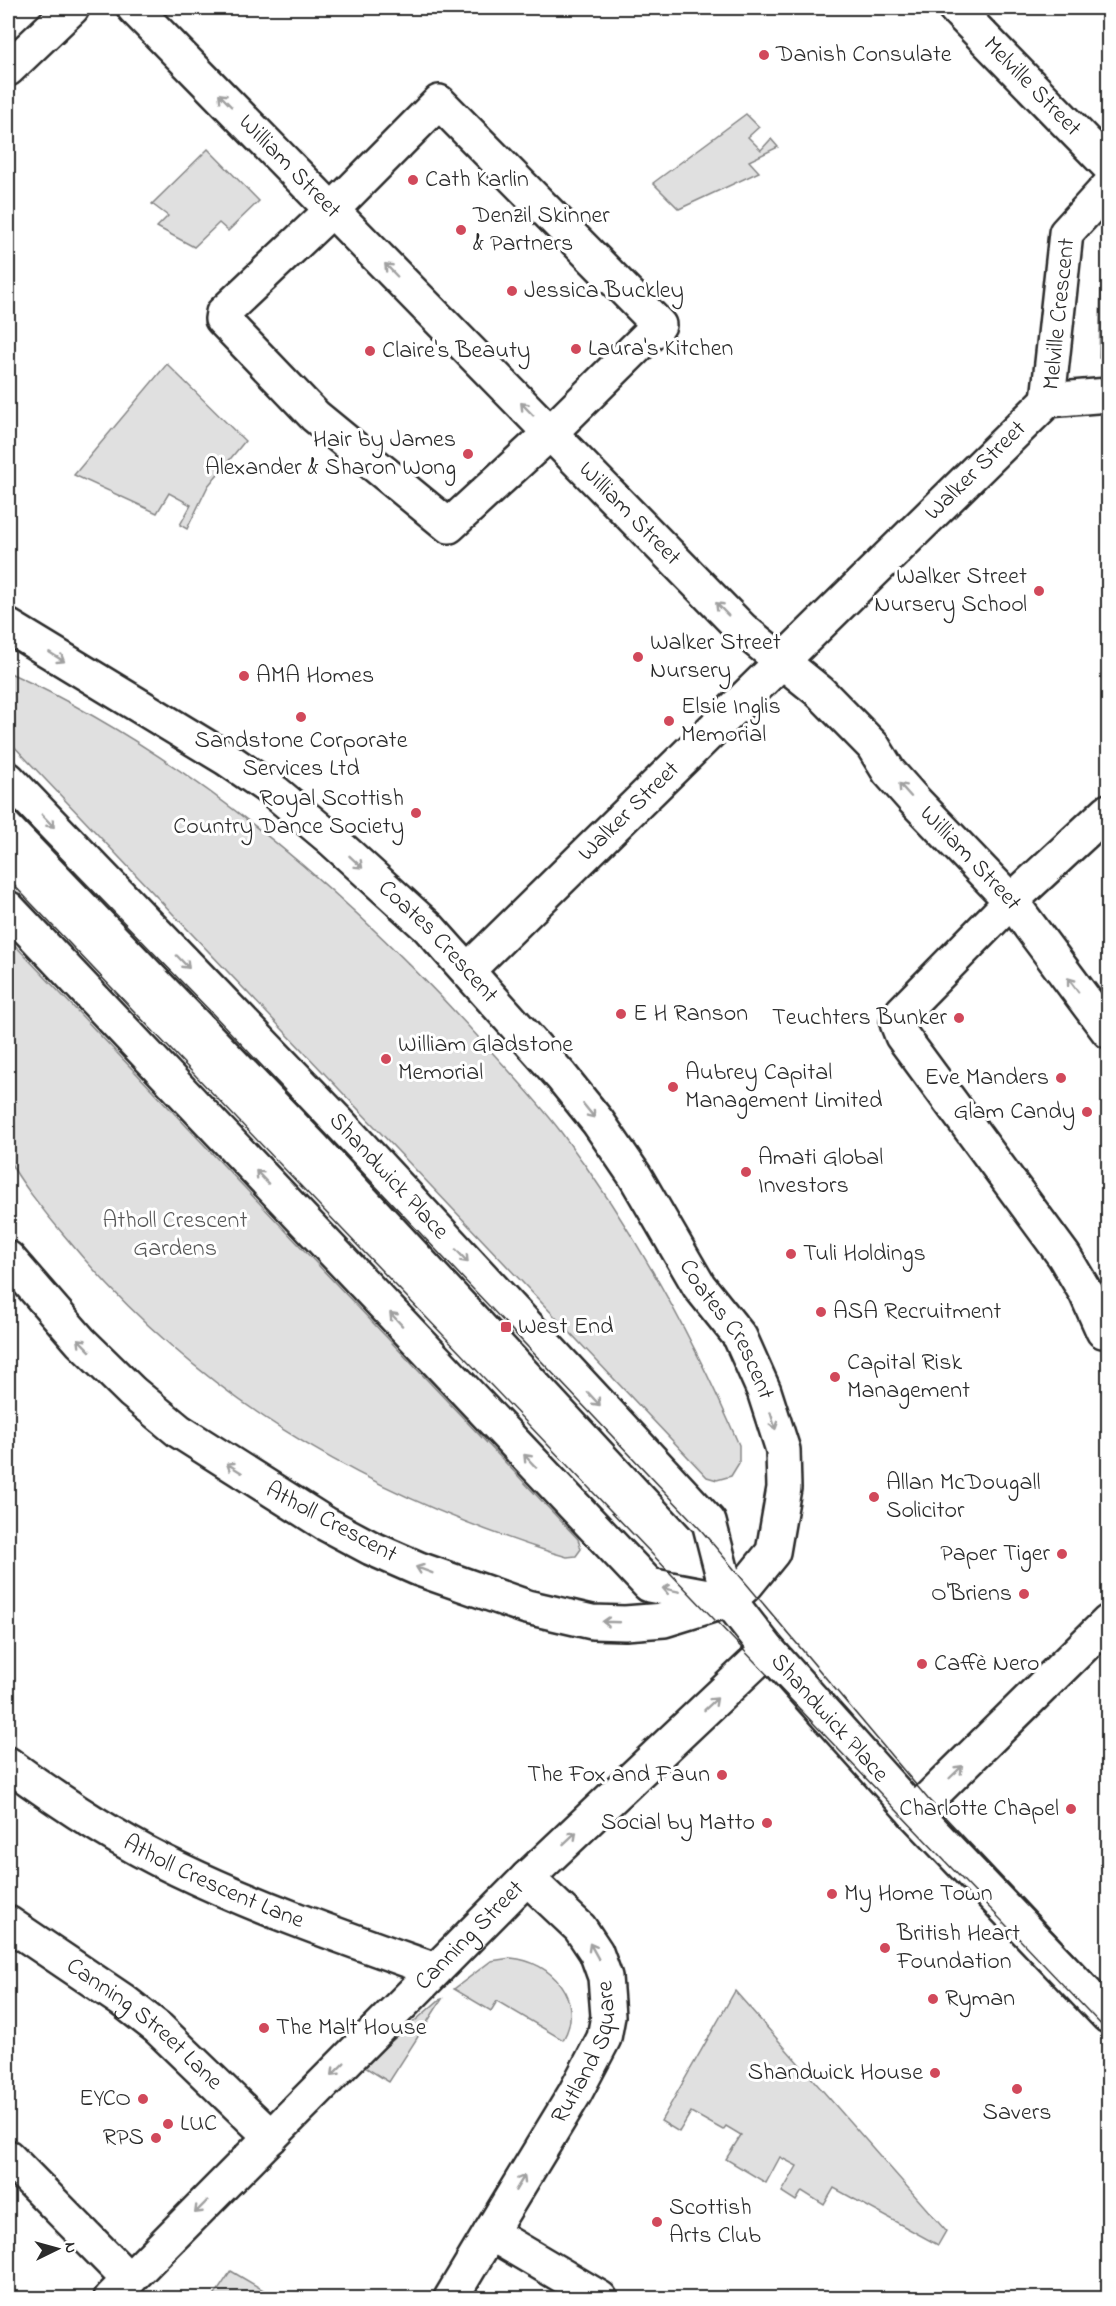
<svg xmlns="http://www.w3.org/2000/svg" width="1116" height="2306" font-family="'Indie Flower',sans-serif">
<rect width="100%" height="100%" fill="#fff"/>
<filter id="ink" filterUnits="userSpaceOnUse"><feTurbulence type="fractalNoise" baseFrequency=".0167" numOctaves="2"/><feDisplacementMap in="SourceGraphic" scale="12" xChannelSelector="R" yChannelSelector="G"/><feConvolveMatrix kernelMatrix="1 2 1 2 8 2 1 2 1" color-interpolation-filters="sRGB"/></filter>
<g filter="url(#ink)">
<g fill="#e0e0e0" stroke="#868686" stroke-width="1.5">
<polygon points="746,114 759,127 748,137 761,150 771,139 778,147 749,161 759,172 679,209 653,183"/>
<polygon points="208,149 259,201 228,231 219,223 194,247 157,227 168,216 152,204"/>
<polygon points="1101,286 1108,294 1108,357 1099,358"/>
<polygon points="167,364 245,441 208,486 187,529 180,525 191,505 169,493 157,513 74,475"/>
<path d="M8,672C188,755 346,891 479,1038C507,1069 536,1099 561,1132C633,1228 692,1335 739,1445V1463L731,1476L717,1480L707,1477L8,740Z"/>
<path d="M8,938L578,1539L581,1549L576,1556L567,1557L550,1552C357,1490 193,1393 63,1234C51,1220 11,1171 8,1156C3,1137 8,1112 8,1093C8,1041 7,990 8,938Z"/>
<path d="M511,1958C551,1961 586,2000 563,2040L497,2001L491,2011L454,1989L491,1961Z"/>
<polygon points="735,1991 946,2231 938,2245 834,2188 824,2205 802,2191 796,2201 782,2192 797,2166 780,2157 766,2183 726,2159 741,2135 726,2126 723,2130 691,2112 679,2132 661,2121"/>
<polygon points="442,1999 389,2082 363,2066 439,2000"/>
<polygon points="231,2271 265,2291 261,2298 213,2298"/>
</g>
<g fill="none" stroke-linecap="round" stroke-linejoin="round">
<g stroke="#2b2b2b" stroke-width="38">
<g id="minor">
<path id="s1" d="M134,8L742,629L820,692L873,746L889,772L913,799L1011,901L1108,1031"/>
<path id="s2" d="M955,8L1108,165"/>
<polyline points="8,69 72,8"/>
<polygon points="439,102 659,325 550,433 449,526 315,416 222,319 223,313 332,210"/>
<polyline points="1108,187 1066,233 1048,400 1108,395"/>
<path id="s3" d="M8,626L227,759L275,792L330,838L429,928L561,1076L598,1122L635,1176L699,1286L740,1337L764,1391L783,1450L784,1488L773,1552L747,1584L729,1600L664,1620L625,1623L592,1622L527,1607L419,1569L371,1548L326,1524L179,1431L132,1392L81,1342L8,1258"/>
<path id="s4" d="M8,779L339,1123L709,1522L729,1600L768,1650L914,1813L1108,2016"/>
<polyline points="8,908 649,1585 724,1599"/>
<path id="s5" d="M468,970L1048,400"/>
<polyline points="1103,1331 1086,1293 1064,1256 902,1036 897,1023 902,1012 1011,901 1108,811"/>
<path id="s6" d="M8,1764C61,1803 118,1841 178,1869C261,1909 348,1939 435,1970"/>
<polyline points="914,1813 1108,1622"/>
<path id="s7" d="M8,1923L122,2000L158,2028L271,2137"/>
<polyline points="8,2157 129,2280"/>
<path id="s8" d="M490,2233L575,2093L604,2038L608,2016L605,1977L596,1952L580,1928L527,1878"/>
<path id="s9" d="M111,2298L527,1878L768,1650"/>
<polyline points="451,2298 490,2233 600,2298"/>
</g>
</g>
<use href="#minor" stroke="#fff" stroke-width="33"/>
<g stroke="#2b2b2b" stroke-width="1.5">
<polyline points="8,803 211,1012 701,1530 928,1799 1108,1990"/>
<polyline points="8,879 1108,2032"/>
</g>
</g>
<defs><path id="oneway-shaft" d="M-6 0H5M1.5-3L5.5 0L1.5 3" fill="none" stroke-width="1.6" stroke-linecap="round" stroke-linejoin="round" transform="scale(1.5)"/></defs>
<g stroke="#a0a0a0">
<use href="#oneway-shaft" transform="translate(225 100) rotate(-134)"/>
<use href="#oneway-shaft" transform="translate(391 270) rotate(-134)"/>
<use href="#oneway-shaft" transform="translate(527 409) rotate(-134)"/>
<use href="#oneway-shaft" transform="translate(722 609) rotate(-134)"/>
<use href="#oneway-shaft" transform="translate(57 657) rotate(32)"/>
<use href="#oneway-shaft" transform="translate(905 790) rotate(-132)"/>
<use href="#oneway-shaft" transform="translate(48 821) rotate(46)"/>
<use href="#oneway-shaft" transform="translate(356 862) rotate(43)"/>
<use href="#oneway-shaft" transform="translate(183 962) rotate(46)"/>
<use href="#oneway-shaft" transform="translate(1073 985) rotate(-127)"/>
<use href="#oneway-shaft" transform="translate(589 1111) rotate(51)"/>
<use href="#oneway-shaft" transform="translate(262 1177) rotate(-133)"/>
<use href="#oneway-shaft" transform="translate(462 1256) rotate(47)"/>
<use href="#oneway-shaft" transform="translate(396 1319) rotate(-133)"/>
<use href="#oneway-shaft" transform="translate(84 1345) rotate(-135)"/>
<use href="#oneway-shaft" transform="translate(594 1399) rotate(47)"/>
<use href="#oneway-shaft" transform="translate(773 1421) rotate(73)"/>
<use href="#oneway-shaft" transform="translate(530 1461) rotate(-133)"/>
<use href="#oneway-shaft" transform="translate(234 1468) rotate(-148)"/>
<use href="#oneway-shaft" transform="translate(424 1570) rotate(-159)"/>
<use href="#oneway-shaft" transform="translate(671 1590) rotate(-168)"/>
<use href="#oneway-shaft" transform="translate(611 1622) rotate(-178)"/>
<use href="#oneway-shaft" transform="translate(711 1704) rotate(-43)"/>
<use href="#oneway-shaft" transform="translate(956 1772) rotate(-44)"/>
<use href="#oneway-shaft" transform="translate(570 1838) rotate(-43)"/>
<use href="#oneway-shaft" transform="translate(594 1951) rotate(-119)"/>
<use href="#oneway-shaft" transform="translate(338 2069) rotate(135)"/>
<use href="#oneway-shaft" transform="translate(520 2183) rotate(-59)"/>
<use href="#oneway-shaft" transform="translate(201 2207) rotate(135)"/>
</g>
</g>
<g fill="#d1495b" stroke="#fff" stroke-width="2">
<circle cx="764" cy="55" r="6"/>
<circle cx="413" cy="180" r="6"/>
<circle cx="461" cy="230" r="6"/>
<circle cx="512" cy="291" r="6"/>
<circle cx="576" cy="349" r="6"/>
<circle cx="370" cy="351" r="6"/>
<circle cx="468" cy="454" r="6"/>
<circle cx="1039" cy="591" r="6"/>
<circle cx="638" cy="657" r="6"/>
<circle cx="244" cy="676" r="6"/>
<circle cx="301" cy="717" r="6"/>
<circle cx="669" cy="721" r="6"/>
<circle cx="416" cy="813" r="6"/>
<circle cx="621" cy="1014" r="6"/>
<circle cx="959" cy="1018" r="6"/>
<circle cx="386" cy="1059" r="6"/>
<circle cx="1061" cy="1078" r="6"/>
<circle cx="673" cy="1087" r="6"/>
<circle cx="1087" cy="1112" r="6"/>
<circle cx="746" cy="1172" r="6"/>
<circle cx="791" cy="1254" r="6"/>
<circle cx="821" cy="1312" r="6"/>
<rect x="500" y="1321" width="12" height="12" rx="3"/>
<circle cx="835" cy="1377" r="6"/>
<circle cx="874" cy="1497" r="6"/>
<circle cx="1062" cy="1554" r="6"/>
<circle cx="1024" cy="1594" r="6"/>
<circle cx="922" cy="1664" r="6"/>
<circle cx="722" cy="1775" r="6"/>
<circle cx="1071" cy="1809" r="6"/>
<circle cx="767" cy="1823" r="6"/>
<circle cx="832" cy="1894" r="6"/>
<circle cx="885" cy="1948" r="6"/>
<circle cx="933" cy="1999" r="6"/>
<circle cx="264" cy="2028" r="6"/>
<circle cx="935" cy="2073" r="6"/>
<circle cx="1017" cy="2089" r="6"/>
<circle cx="143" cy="2099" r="6"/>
<circle cx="168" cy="2124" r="6"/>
<circle cx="156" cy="2138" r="6"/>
<circle cx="657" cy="2222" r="6"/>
</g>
<g text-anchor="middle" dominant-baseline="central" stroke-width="6" stroke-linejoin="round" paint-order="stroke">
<g font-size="24" fill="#2b2b2b" stroke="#fff" text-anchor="start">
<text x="776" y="55">Danish Consulate</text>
<text x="425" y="180">Cath Karlin</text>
<text x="473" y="216">Denzil Skinner<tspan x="473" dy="28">&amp; Partners</tspan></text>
<text x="524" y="291">Jessica Buckley</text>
<text x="588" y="349">Laura's Kitchen</text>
<text x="382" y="351">Claire's Beauty</text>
<text x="456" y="440" text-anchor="end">Hair by James<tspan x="456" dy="28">Alexander &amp; Sharon Wong</tspan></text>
<text x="1027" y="577" text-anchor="end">Walker Street<tspan x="1027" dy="28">Nursery School</tspan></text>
<text x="650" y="643">Walker Street<tspan x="650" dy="28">Nursery</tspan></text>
<text x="256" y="676">AMA Homes</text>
<text x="681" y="707">Elsie Inglis<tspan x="681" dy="28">Memorial</tspan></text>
<text x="301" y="741" text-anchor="middle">Sandstone Corporate<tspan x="301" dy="28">Services Ltd</tspan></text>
<text x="404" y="799" text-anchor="end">Royal Scottish<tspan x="404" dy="28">Country Dance Society</tspan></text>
<text x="633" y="1014">E H Ranson</text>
<text x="947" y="1018" text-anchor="end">Teuchters Bunker</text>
<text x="398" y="1045">William Gladstone<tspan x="398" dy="28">Memorial</tspan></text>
<text x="685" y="1073">Aubrey Capital<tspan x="685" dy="28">Management Limited</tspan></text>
<text x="1049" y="1078" text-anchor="end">Eve Manders</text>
<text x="1075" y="1112" text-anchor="end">Glam Candy</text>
<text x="758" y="1158">Amati Global<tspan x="758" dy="28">Investors</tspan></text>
<text x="803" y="1254">Tuli Holdings</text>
<text x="833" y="1312">ASA Recruitment</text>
<text x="518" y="1327">West End</text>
<text x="847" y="1363">Capital Risk<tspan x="847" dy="28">Management</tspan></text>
<text x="886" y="1483">Allan McDougall<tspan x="886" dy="28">Solicitor</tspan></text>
<text x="1050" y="1554" text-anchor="end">Paper Tiger</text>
<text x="1012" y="1594" text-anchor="end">O'Briens</text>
<text x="934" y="1664">Caffè Nero</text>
<text x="710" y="1775" text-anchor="end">The Fox and Faun</text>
<text x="1059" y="1809" text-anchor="end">Charlotte Chapel</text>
<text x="755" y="1823" text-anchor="end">Social by Matto</text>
<text x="844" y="1894">My Home Town</text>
<text x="897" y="1934">British Heart<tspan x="897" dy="28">Foundation</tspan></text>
<text x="945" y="1999">Ryman</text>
<text x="276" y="2028">The Malt House</text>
<text x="923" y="2073" text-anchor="end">Shandwick House</text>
<text x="131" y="2099" text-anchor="end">EYCO</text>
<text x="1017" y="2113" text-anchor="middle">Savers</text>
<text x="180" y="2124">LUC</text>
<text x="144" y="2138" text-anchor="end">RPS</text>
<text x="669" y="2208">Scottish<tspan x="669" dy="28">Arts Club</tspan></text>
</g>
<g font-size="24" fill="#2b2b2b" stroke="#fff">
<text stroke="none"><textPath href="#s2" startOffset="110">Melville Street</textPath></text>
<text stroke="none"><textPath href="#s1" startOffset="222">William Street</textPath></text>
<text transform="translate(1060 314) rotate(-84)">Melville Crescent</text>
<text stroke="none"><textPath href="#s5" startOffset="712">Walker Street</textPath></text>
<text stroke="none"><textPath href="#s1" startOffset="708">William Street</textPath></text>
<text stroke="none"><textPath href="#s5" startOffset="226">Walker Street</textPath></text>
<text stroke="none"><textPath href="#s1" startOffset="1194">William Street</textPath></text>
<text stroke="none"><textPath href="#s3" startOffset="536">Coates Crescent</textPath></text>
<text stroke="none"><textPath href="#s4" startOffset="550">Shandwick Place</textPath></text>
<text stroke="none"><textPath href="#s3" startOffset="1022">Coates Crescent</textPath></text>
<text transform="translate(331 1523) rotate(28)">Atholl Crescent</text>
<text stroke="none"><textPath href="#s4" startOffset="1257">Shandwick Place</textPath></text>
<text stroke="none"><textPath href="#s6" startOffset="238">Atholl Crescent Lane</textPath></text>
<text stroke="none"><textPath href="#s9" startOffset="510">Canning Street</textPath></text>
<text stroke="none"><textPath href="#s7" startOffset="170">Canning Street Lane</textPath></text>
<text stroke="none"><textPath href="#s8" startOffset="207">Rutland Square</textPath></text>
</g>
<g font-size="24" fill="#585858" stroke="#fff">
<text x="175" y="1221">Atholl Crescent<tspan x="175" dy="28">Gardens</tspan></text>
</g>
</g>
<rect width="1116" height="2306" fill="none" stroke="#fff" stroke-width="30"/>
<rect x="15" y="15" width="1086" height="2276" fill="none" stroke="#2b2b2b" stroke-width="2" filter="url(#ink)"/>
<g transform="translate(57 2249) rotate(85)" stroke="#ffffff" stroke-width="4.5" paint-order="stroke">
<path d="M0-4.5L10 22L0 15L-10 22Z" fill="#2b2b2b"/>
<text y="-9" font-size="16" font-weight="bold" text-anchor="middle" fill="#2b2b2b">N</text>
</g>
</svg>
